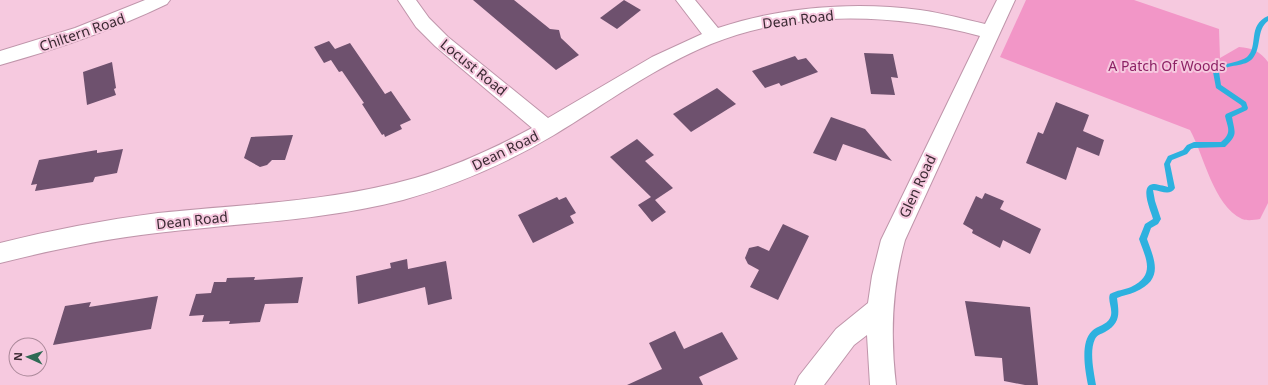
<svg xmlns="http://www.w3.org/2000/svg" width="1268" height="385" font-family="'Noto Sans',sans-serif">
<rect width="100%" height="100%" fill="#f6c9df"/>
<path fill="#f296c7" d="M1026,0H1134L1219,29L1220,58L1239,47C1252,48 1260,51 1268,62V203L1260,219C1254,220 1247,221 1242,219C1213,205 1204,155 1190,130L1000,57Z"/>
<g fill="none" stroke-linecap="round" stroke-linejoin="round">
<path fill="#2db1df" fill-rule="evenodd" d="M1268,16V21C1256,30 1262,47 1253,58C1245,68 1228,63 1219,72L1221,85L1246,102L1248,108L1247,110L1232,117C1235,134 1238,134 1225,147L1194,148L1191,149L1187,154L1172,160L1170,164L1175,188C1170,196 1162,191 1153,190L1155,201L1161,219L1158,224L1151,228L1147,239C1155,261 1164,280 1135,292C1129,295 1123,295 1117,298C1119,313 1121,323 1105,332C1101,334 1097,335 1095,339C1089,351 1094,373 1096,385H1088C1085,370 1080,342 1092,331C1097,326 1107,325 1110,318C1114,310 1107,301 1110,294C1117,290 1124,290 1131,287C1156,275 1146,259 1139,239L1145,224L1153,219C1151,211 1139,186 1153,184C1157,184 1164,186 1168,187L1164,164L1168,156L1183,150L1187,145L1194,142H1221C1232,132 1228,129 1225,116L1226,114L1242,107L1241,105L1216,88L1213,72L1216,67L1219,66C1228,63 1240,62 1247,57C1259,46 1247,25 1268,16Z"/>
</g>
<g fill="#6e516e">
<polygon points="473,0 514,0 550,29 559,30 561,38 579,55 556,70"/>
<polygon points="624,0 641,10 617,29 600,18"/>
<polygon points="329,41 335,49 350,43 385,94 391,91 411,120 400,125 402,129 385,137 384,134 382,135 362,104 364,103 342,71 339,72 331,60 324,63 314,47"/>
<polygon points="864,53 893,54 898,78 891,77 895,95 871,94"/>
<polygon points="795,56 798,60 806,58 818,72 781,86 779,83 765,88 752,71"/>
<polygon points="112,62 116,88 114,89 116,95 87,105 83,72"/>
<polygon points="717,88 736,104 691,132 673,114"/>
<polygon points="1056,102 1089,115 1083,131 1104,140 1099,156 1077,147 1066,180 1026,163 1038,132 1043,134"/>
<polygon points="831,117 865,129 892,161 843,144 836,161 813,153"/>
<polygon points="293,135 285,160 272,160 267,165 260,167 244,158 251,137"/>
<polygon points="637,139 654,155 645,161 673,188 655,200 666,212 652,222 638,205 651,197 610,157"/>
<polygon points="123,149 117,173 95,177 93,182 35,191 37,184 31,185 39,160 97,150 97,153"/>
<polygon points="985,193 1004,201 1000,209 1041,229 1030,254 1003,240 1000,248 972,233 973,230 963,224 976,196 982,199"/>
<polygon points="557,197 559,200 566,197 576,213 570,216 574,223 533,243 518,215"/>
<polygon points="783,224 809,236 778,300 750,287 759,270 748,264 745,258 749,248 758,246 769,251"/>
<polygon points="407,259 408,269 446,261 452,299 428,305 425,287 358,304 356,276 391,268 390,263"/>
<polygon points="255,277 254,280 303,277 298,303 265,304 260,322 229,324 230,321 202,322 204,315 189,316 196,294 211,293 214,282 226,282 227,278"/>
<polygon points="158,296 151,329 53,345 65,306 91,302 89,307"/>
<polygon points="965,301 1030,307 1038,385 1025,385 1004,381 1002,358 975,356"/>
<polygon points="675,331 684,349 722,332 738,359 699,377 703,385 627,385 662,369 649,343"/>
</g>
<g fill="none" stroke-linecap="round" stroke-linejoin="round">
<g stroke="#bf95aa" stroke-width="2">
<g id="minor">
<path d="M145,0H170L167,4C113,30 57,49 0,65V51L75,28Z"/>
<path d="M398,0H416L429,18L448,37L548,118L652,57L702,34L676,0H695L718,28C781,7 854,1 920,10C942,13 964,19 985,24L997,0H1015L905,240C892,288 890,335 896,385H870L867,335L854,345L824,385H795L799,376L836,329L868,303L872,276L881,240L980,36C893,13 795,10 711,44C655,67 605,104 554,135C507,163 456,185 403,200C322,221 239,223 157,233C104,239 52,250 0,263V243C52,230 104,220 158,213C244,204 331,202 415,178C456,166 495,148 532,128L435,46L416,27Z"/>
</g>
</g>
<use href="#minor" fill="#fff" fill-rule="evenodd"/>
</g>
<g text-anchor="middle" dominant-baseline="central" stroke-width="4" stroke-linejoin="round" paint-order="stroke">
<g font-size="14" fill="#3a2932" stroke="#f6c9df">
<text transform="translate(798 19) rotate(-7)">Dean Road</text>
<text transform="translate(82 32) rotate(-19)">Chiltern Road</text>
<text transform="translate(474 67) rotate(39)">Locust Road</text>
<text transform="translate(505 150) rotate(-26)">Dean Road</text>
<text transform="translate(917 186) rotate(-65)">Glen Road</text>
<text transform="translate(192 220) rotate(-6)">Dean Road</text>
</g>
<g font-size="14" fill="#8d2265" stroke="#f6c9df">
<text x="1167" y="65">A Patch Of Woods</text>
</g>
</g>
<g transform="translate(28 357) rotate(273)"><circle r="19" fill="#f6c9df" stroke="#ab899a"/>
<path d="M0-3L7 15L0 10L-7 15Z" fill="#2e6a54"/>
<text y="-6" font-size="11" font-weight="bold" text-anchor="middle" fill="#3a2932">N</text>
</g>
</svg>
